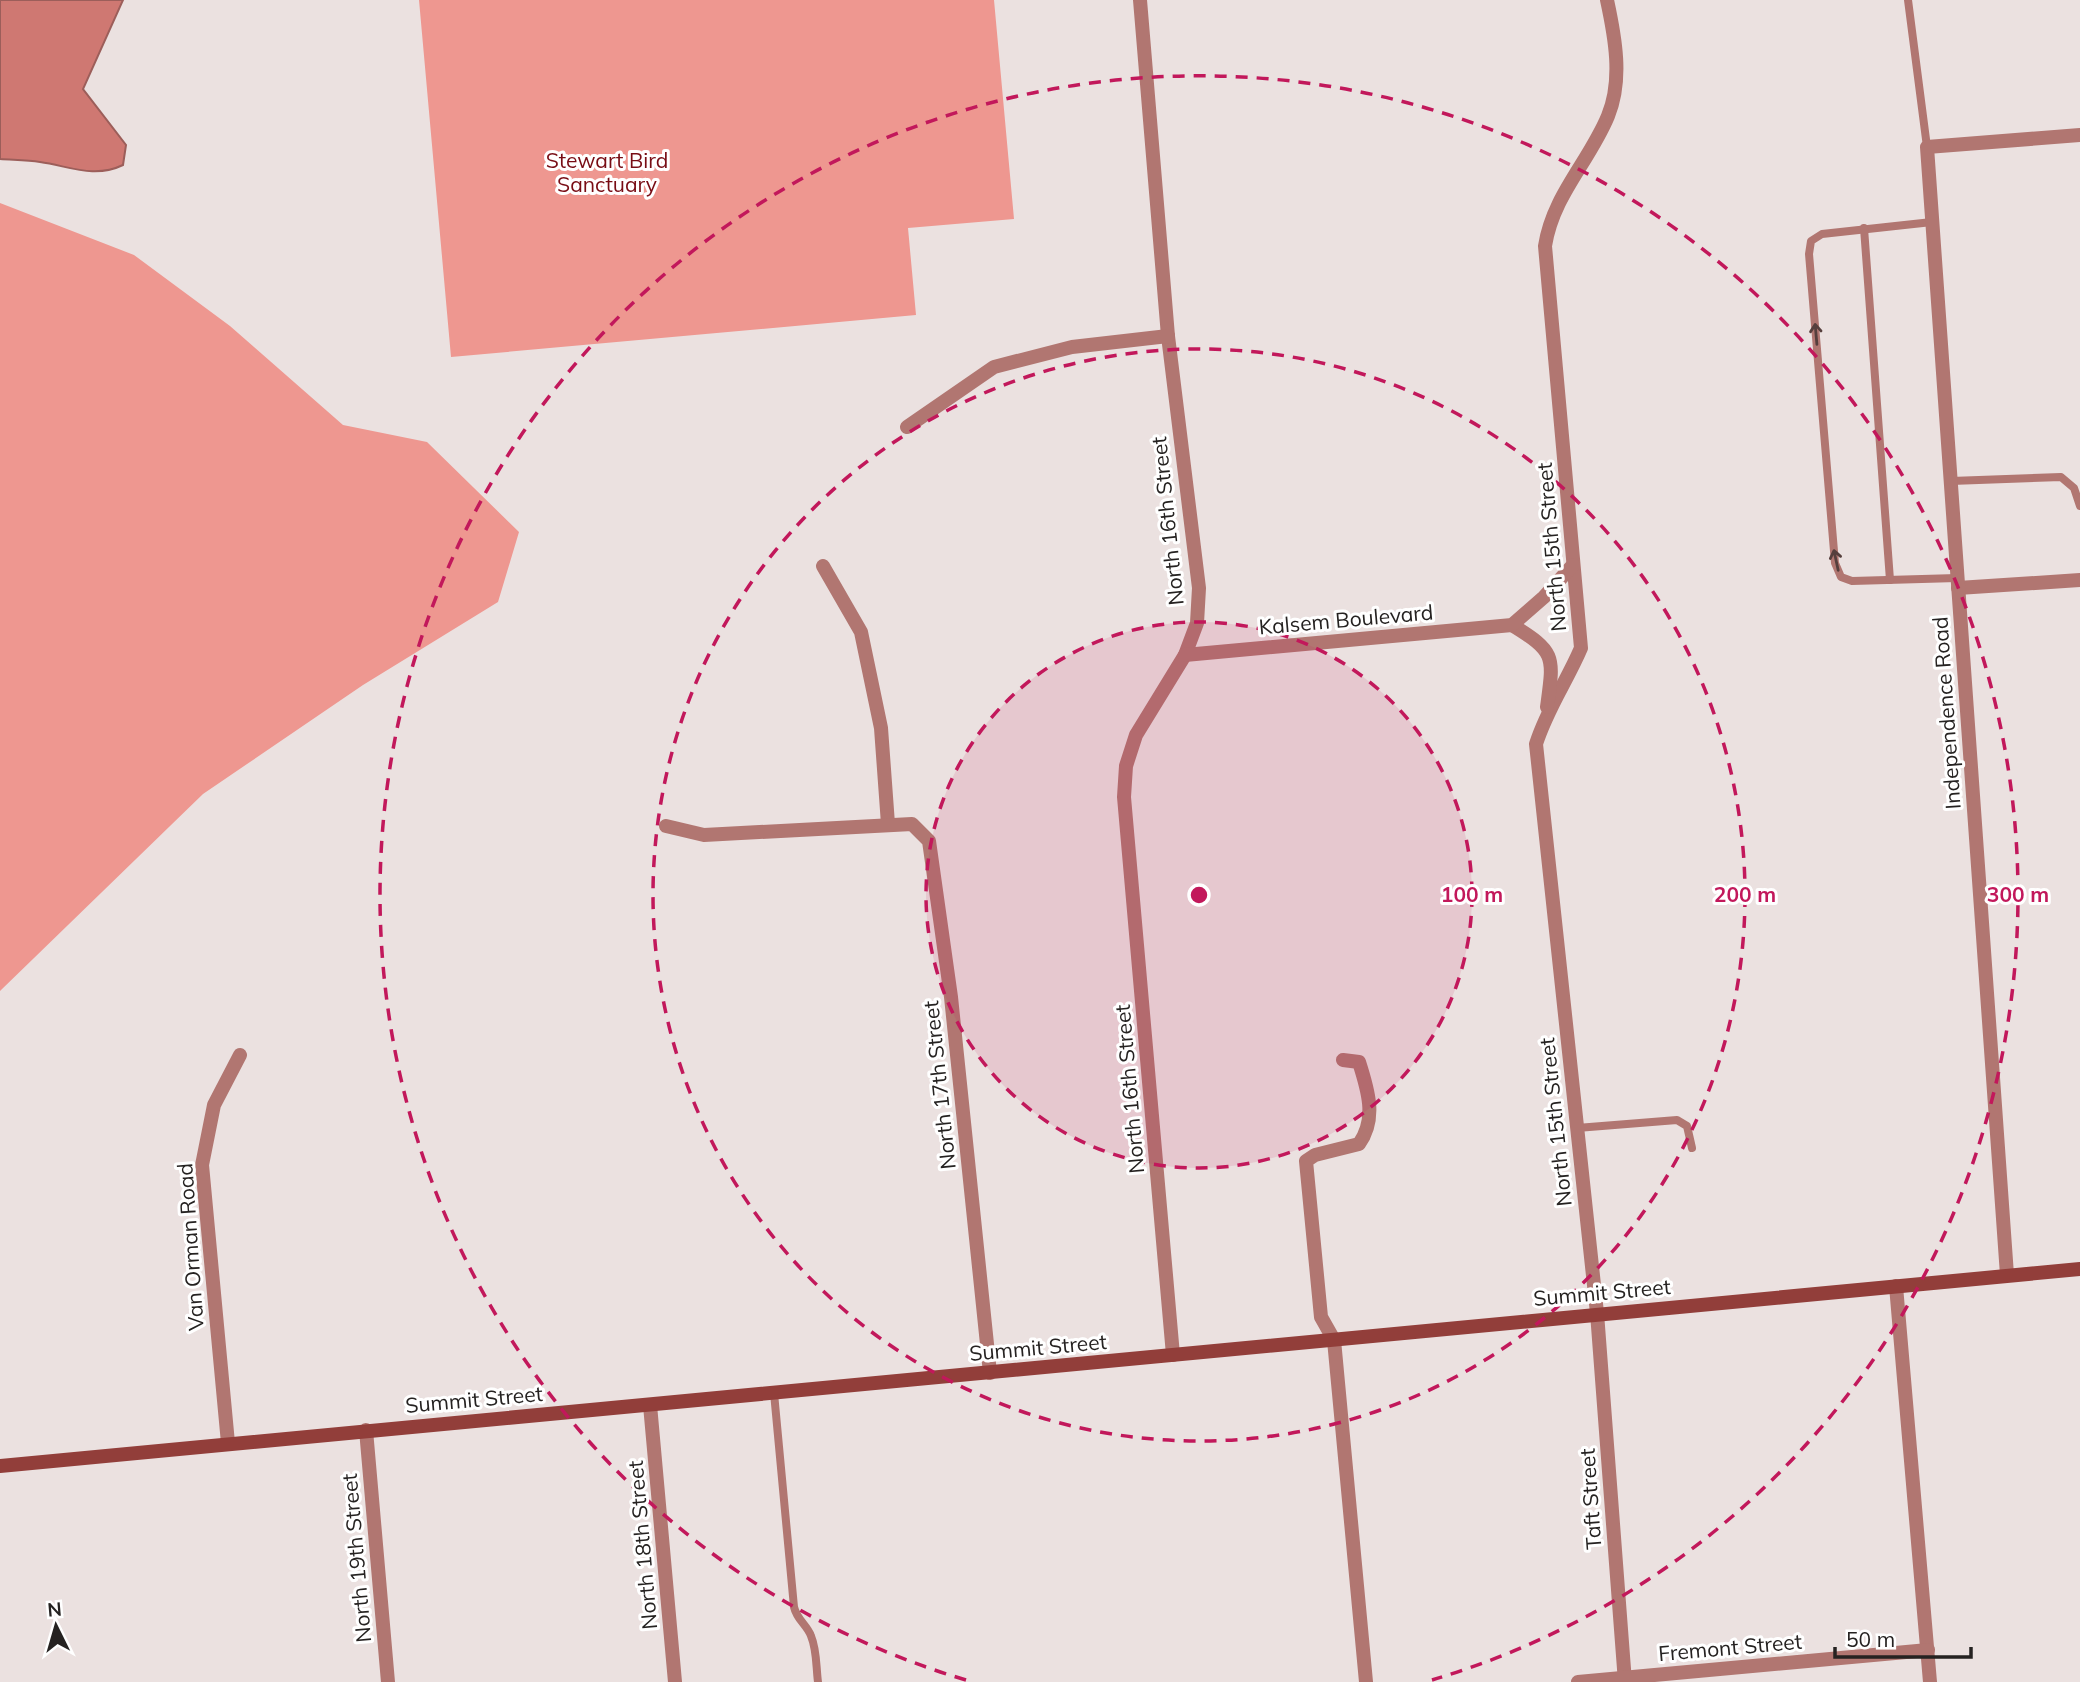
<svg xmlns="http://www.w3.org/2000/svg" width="2080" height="1682" font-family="Mulish,sans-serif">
<rect width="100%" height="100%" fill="#ebe1e0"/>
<g fill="#ee9790">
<polygon points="419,0 994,0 1014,219 908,228 916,315 451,357"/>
<polygon points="0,203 134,255 230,326 343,425 427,442 519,532 498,602 363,685 203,794 0,991"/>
</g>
<path fill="#cf7872" stroke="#9c5e5a" stroke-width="2" d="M0,0H123L83,89L126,145L123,165C94,179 69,166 40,162C27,160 13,160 0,159Z"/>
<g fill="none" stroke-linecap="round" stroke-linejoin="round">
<g stroke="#b17671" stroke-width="8">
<polyline points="1908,0 1927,147"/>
<polyline points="1932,222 1822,234 1811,241 1809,254 1835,563 1841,577 1852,581 1957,578"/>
<polyline points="1864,228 1890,580"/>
<polyline points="1951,481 2061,477 2074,488 2080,506"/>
<polyline points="1577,1128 1677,1120 1687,1126 1692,1148"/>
<path d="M774,1393L794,1607C797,1620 807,1625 811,1636C817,1650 816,1667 818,1682"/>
</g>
<g stroke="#b17671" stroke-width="14">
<polyline points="1140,0 1168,336 1199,588 1197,623 1185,655 1136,735 1126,766 1124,797 1173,1355"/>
<path d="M1607,0C1615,37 1623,80 1608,116C1589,162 1553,195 1545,246L1581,648C1567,681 1547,709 1536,744L1597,1313L1625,1682"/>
<polyline points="907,427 994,367 1072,347 1168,336"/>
<polyline points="823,566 861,632 881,728 888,824"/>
<polyline points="1958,588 2080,580"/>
<path d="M1512,625C1556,652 1554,656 1547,707"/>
<polyline points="1185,655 1512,625 1544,597 1573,565"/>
<polyline points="666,826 704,835 912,824 929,841 951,997 990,1373"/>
<path d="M1343,1060L1359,1062C1368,1090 1377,1119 1359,1144L1315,1155L1306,1161L1321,1317L1334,1340L1366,1682"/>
<polyline points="2007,1275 1927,147 2080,135"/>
<polyline points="1896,1286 1930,1682"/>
<polyline points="650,1405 675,1682"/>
<polyline points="366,1430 388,1682"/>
<polyline points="228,1443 202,1165 214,1105 240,1055"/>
<polyline points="1578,1682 1928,1650"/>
</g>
<polyline stroke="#923e3a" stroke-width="14" points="0,1466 2080,1269"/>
</g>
<defs><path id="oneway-shaft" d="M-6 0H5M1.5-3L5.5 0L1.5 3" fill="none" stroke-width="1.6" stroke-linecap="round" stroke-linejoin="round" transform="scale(1.75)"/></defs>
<g stroke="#563f3d">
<use href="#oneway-shaft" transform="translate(1816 334) rotate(-95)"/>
<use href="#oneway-shaft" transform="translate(1836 560) rotate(-102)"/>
</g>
<circle cx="1199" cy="895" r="273" fill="#c2185b" fill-opacity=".12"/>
<g fill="none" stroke="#c2185b" stroke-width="3.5" stroke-dasharray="12 9">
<circle cx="1199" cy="895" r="273"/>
<circle cx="1199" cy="895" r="546"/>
<path d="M966 1680A819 819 0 1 1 1432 1680"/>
</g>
<g text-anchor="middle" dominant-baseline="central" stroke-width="6" stroke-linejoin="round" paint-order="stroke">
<g font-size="21" fill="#780c14" stroke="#fff">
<text x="607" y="160">Stewart Bird<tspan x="607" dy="24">Sanctuary</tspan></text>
</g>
<g font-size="21" fill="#252221" stroke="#fff">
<text transform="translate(1167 521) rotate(-96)">North 16th Street</text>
<text transform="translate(1551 547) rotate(-95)">North 15th Street</text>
<text transform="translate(1346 619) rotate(-5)">Kalsem Boulevard</text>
<text transform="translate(1946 713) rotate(-94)">Independence Road</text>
<text transform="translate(939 1085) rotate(-96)">North 17th Street</text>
<text transform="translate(1129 1089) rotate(-95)">North 16th Street</text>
<text transform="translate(1555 1122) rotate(-96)">North 15th Street</text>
<text transform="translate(190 1247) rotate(-94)">Van Orman Road</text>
<text transform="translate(1602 1292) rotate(-5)">Summit Street</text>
<text transform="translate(1038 1347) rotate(-5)">Summit Street</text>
<text transform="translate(474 1399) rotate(-5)">Summit Street</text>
<text transform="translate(1590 1499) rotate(-94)">Taft Street</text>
<text transform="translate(642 1545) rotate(-95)">North 18th Street</text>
<text transform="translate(356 1558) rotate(-95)">North 19th Street</text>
<text transform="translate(1730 1647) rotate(-5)">Fremont Street</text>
</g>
</g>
<circle cx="1199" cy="895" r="10" fill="#c2185b" stroke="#fff" stroke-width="3.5"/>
<g font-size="21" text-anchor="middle" font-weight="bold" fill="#c2185b" stroke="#fff" stroke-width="6" stroke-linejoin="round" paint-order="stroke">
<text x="1472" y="902">100 m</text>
<text x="1745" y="902">200 m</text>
<text x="2018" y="902">300 m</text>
</g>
<g transform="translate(56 1626) rotate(355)" stroke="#ffffff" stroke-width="5" paint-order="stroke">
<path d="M0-5L12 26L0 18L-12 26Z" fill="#252221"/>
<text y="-10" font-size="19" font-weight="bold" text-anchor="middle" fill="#252221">N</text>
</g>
<path d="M1835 1647v10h136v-10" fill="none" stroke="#252221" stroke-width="3.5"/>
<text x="1846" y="1647" font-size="21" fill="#252221" stroke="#ffffff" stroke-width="5" paint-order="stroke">50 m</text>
</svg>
